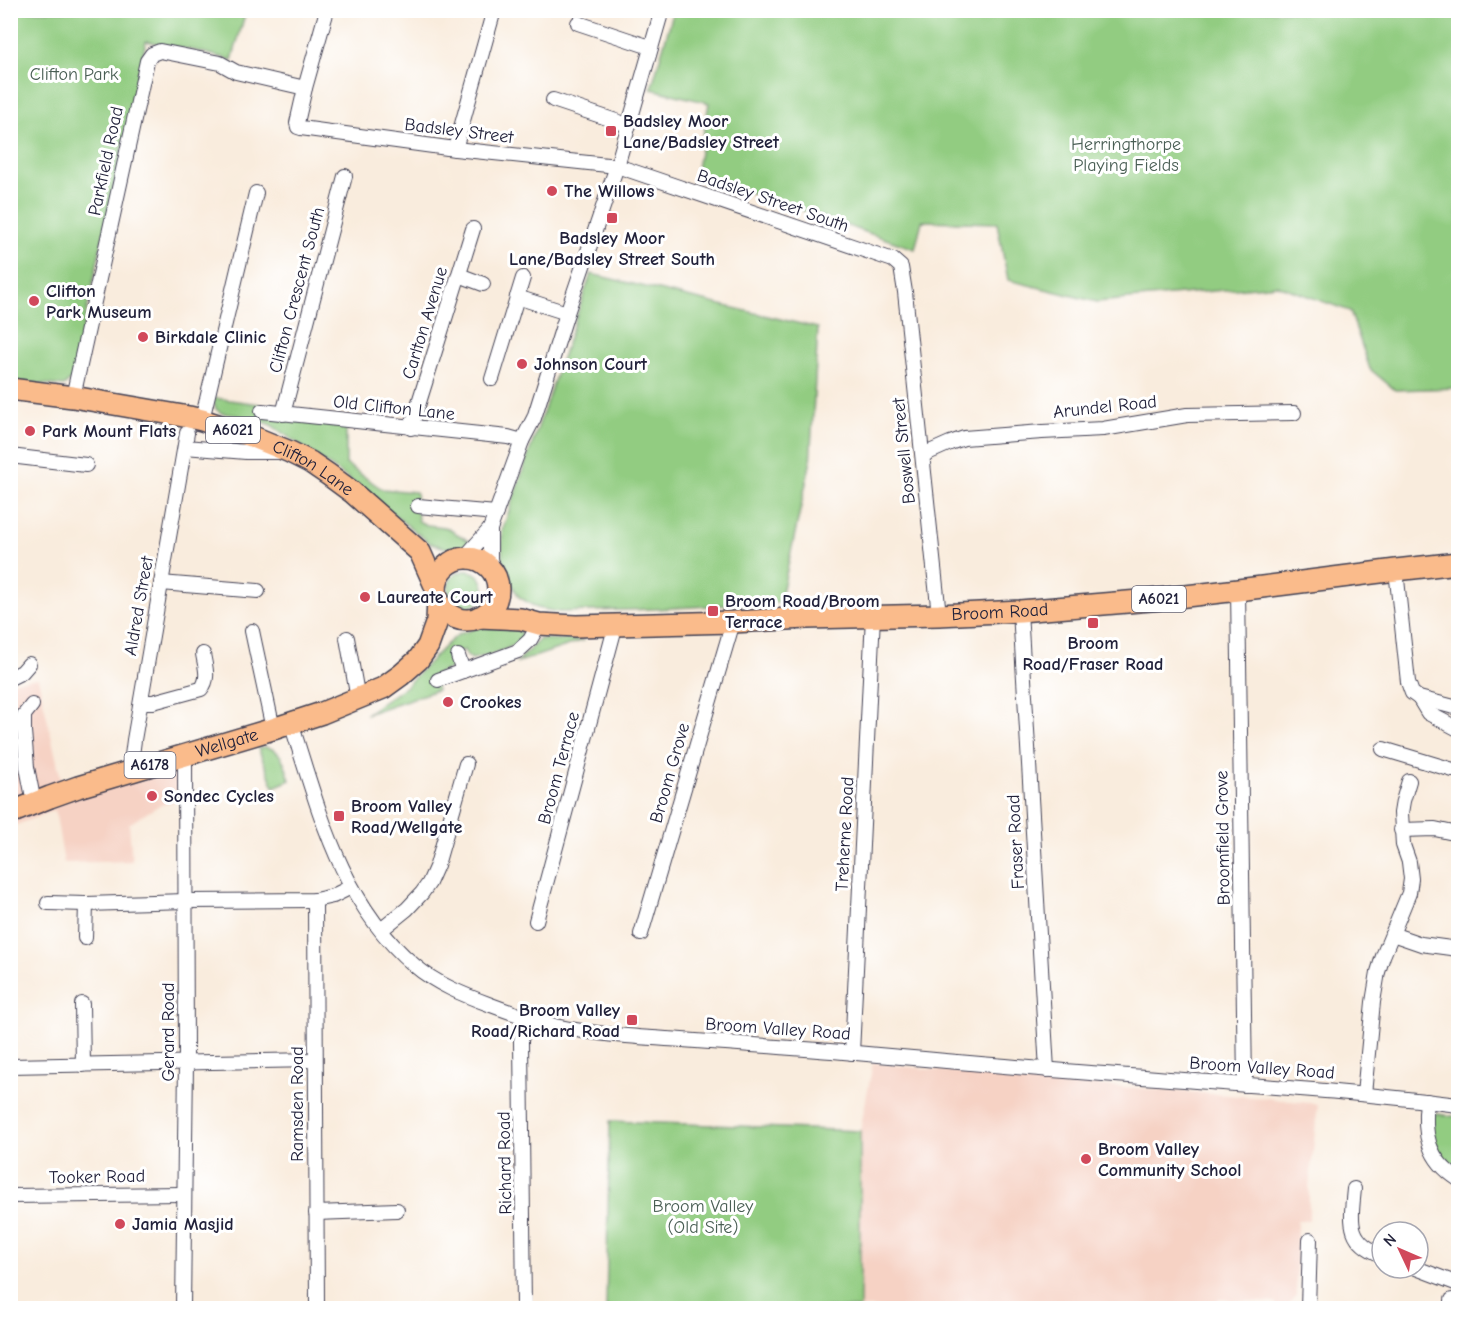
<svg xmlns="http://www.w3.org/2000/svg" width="1469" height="1319" font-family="'Comic Neue',sans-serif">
<rect width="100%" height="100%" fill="#fff"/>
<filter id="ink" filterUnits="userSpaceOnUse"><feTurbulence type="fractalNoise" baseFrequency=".0167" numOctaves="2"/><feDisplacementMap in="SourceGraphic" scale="12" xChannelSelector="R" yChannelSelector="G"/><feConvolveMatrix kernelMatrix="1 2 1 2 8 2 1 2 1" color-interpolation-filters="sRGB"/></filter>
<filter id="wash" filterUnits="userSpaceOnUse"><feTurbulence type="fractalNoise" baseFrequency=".008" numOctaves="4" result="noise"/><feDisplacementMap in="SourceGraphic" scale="24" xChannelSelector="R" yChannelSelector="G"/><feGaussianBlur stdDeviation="1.35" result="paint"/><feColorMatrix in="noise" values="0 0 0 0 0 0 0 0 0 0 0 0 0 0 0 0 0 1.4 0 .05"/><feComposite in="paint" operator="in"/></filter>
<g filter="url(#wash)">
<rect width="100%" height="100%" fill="#f9ecdd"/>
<g fill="#f6d2c4">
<polygon points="38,678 65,797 188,759 190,797 158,806 129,824 132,861 64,863 55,810 11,827 11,682"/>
<polygon points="873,1063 1020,1079 1266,1098 1318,1104 1309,1187 1309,1221 1297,1220 1296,1296 1285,1308 1278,1308 1275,1303 1218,1299 1217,1308 860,1308 860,1131"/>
</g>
<g fill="#92cc81" stroke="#5a775e" stroke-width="1.5">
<polygon points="674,10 1458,11 1458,388 1395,390 1370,369 1350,311 1277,285 1097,302 1008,280 997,223 922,221 915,249 696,174 709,103 651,89"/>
<polygon points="10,11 246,11 232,60 197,51 146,41 72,378 64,386 11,381"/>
<polygon points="591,274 818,328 810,465 780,602 656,609 559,612 537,608 519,597 508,578 502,556 502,531"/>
<path d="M215,398L259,404V416L346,427V464L382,489L416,492L418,521L427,525L445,527L471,542C455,551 446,549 430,543L346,477L271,425L254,418L221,413L216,409L214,403Z"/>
<circle cx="466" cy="589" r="18"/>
<path d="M496,625L512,627L521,632L522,639C512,649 487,656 472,659L467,656L464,650L454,654L455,661L451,668L433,676L437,690L366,714L406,686L447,644L459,634L476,628Z"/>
<polygon points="540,639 584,640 516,663"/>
<path d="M266,747C283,750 285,766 290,780L274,787L258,748Z"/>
<path d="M1438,1114L1458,1117V1173C1434,1152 1435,1145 1431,1115Z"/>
<polygon points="610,1121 860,1131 860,1308 606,1308"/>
</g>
</g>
<g filter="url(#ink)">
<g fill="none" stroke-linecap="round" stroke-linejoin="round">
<g stroke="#424053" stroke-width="16">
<g id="minor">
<polyline points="327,10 305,88 297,123 298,127 301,128 455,149 617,166 893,260 901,267 905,292 939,615"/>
<polyline points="578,23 650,47"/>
<polyline points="553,100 628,125"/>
<polyline points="455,149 494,10"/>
<polyline points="459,275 483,284"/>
<polyline points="517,297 567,313"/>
<polyline points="492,379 523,278"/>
<polyline points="73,397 147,61 152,54 160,51 220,63 236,72 305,88"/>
<polyline points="262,411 508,437 522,441"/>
<polyline points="283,414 345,176"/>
<polyline points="202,420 256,193"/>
<polyline points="411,428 473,229"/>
<polyline points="185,447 246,452 279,452"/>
<polyline points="923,455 950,443 964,438 1042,432 1103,429 1187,415 1294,413"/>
<polyline points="10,456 86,465"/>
<polyline points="418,506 496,513"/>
<polyline points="464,558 490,529"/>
<polyline points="1396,570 1408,682 1412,693 1419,698 1458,708"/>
<polyline points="493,571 490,559 490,529 522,441 534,418 567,313 617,166 662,10"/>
<polyline points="161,583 258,591"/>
<polyline points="1238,590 1245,1085"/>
<polyline points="1020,611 1047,1070"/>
<polyline points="252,631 273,729"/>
<polyline points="347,638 358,699"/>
<polyline points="458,656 463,671"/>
<polyline points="10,678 22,672 29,664"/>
<polyline points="438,680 518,651 530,640 539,624"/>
<polyline points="1419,698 1428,713 1458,729"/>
<path d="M141,702H153L201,689C210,679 205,666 203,654"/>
<polyline points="32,705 24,715 24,731 27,767 34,803"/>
<path d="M291,723C319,810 341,903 414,965C436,984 464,995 491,1005C512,1013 533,1020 555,1026C596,1035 639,1037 682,1040C740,1044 798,1048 856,1053C956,1062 1057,1071 1157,1078C1258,1086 1358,1092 1458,1105"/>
<polyline points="1383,749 1453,770 1458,769"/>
<polyline points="130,771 134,740 187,433"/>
<polyline points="1401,830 1435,829 1458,834"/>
<polyline points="315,900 317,1308"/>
<polyline points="48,903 86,904 186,901 315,900 333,896 351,887"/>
<polyline points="536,921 616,624"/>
<polyline points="381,930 407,909 422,893 429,883 437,865 466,764"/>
<polyline points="641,934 733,622"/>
<polyline points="1392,934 1421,944 1458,949"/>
<polyline points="85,938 86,904"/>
<polyline points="82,1004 83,1065"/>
<polyline points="852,1053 873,616"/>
<polyline points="10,1066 315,1060"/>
<polyline points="1364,1094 1373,1002 1378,972 1383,956 1409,893 1411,879 1409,862 1403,845 1401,813 1403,801 1409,781"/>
<path d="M1427,1101C1423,1134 1428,1160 1458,1179"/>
<path d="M1354,1189C1351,1221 1346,1241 1382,1255"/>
<polyline points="10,1196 184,1194"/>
<polyline points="316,1213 397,1210"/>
<polyline points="1416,1268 1458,1284"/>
<polyline points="1452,1300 1452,1308"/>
<polyline points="183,1308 186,1062 185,756"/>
<polyline points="524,1308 521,1041 523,1031 527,1018"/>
<polyline points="1308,1308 1310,1240"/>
</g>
</g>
<g stroke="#424053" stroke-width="24">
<g id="primary">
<path id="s1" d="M10,389L73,397L189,417L202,420L251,436L290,452L310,462L329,475L352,492L420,552L436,588"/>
<circle cx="467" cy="589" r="31"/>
<path id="s2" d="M479,617L521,619L539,624L576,626L733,622L807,618L939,615L1020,611L1151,600L1238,590L1396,570L1458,563"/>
<path id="s3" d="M10,813L50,797L78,787L273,729L322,713L383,688L401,675L418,660L428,646L437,621L438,598"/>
</g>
</g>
<use href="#minor" stroke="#fff" stroke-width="14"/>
<use href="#primary" stroke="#fabb8b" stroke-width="21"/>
</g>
</g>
<g fill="#d1495b" stroke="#fff" stroke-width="2">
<rect x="605" y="125" width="12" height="12" rx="3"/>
<circle cx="552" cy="191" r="6"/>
<rect x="606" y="212" width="12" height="12" rx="3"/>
<circle cx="34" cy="301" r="6"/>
<circle cx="143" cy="337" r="6"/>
<circle cx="522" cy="364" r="6"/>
<circle cx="30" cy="431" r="6"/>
<circle cx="365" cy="597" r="6"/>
<rect x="707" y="605" width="12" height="12" rx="3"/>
<rect x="1087" y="617" width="12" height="12" rx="3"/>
<circle cx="448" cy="702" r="6"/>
<circle cx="152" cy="796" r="6"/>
<rect x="333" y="810" width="12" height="12" rx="3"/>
<rect x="626" y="1014" width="12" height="12" rx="3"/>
<circle cx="1086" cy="1159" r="6"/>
<circle cx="120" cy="1224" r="6"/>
</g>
<g text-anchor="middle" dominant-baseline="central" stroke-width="6" stroke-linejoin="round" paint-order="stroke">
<g fill="#fff" stroke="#646476" stroke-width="1.5">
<rect x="206" y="417" width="54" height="26" rx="4.5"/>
<rect x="1132" y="586" width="54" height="26" rx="4.5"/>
<rect x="124.5" y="752" width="51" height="26" rx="4.5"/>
</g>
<g font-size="16" font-weight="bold" fill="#22223b">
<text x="233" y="430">A6021</text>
<text x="1159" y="599">A6021</text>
<text x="150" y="765">A6178</text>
</g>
<g font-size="18" fill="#495e54" stroke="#fff">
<text x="74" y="74">Clifton Park</text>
<text x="1126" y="144">Herringthorpe<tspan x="1126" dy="21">Playing Fields</tspan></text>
<text x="703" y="1206">Broom Valley<tspan x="703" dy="21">(Old Site)</tspan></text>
</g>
<g font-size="18" font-weight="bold" fill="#22223b" stroke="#fff" text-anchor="start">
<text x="623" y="121">Badsley Moor<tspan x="623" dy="21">Lane/Badsley Street</tspan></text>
<text x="564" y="191">The Willows</text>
<text x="612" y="238" text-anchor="middle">Badsley Moor<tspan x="612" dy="21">Lane/Badsley Street South</tspan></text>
<text x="46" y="291">Clifton<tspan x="46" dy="21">Park Museum</tspan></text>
<text x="155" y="337">Birkdale Clinic</text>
<text x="534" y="364">Johnson Court</text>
<text x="42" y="431">Park Mount Flats</text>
<text x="377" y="597">Laureate Court</text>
<text x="725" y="601">Broom Road/Broom<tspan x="725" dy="21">Terrace</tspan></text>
<text x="1093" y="643" text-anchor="middle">Broom<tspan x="1093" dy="21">Road/Fraser Road</tspan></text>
<text x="460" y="702">Crookes</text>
<text x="164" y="796">Sondec Cycles</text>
<text x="351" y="806">Broom Valley<tspan x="351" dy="21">Road/Wellgate</tspan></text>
<text x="620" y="1010" text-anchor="end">Broom Valley<tspan x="620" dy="21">Road/Richard Road</tspan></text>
<text x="1098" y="1149">Broom Valley<tspan x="1098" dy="21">Community School</tspan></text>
<text x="132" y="1224">Jamia Masjid</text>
</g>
<g font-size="18" fill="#22223b" stroke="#fff">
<text transform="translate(459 131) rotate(7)">Badsley Street</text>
<text transform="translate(106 161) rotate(-78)">Parkfield Road</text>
<text transform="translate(773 201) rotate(19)">Badsley Street South</text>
<text transform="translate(297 290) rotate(-75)">Clifton Crescent South</text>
<text transform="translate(425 323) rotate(-73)">Carlton Avenue</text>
<text transform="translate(1105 407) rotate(-6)">Arundel Road</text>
<text transform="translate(394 408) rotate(6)">Old Clifton Lane</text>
<text transform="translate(904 451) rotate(-96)">Boswell Street</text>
<text stroke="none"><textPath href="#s1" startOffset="316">Clifton Lane</textPath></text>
<text transform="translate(139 606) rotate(-80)">Aldred Street</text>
<text stroke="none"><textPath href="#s2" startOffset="522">Broom Road</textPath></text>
<text stroke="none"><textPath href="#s3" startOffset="228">Wellgate</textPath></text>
<text transform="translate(559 768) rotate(-75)">Broom Terrace</text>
<text transform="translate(670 773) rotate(-74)">Broom Grove</text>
<text transform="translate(845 834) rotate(-87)">Treherne Road</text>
<text transform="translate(1223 838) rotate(-91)">Broomfield Grove</text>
<text transform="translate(1016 842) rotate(-93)">Fraser Road</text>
<text transform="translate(778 1029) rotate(4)">Broom Valley Road</text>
<text transform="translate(168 1032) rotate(-90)">Gerard Road</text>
<text transform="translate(1262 1068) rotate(4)">Broom Valley Road</text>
<text transform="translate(297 1104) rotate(-90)">Ramsden Road</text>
<text transform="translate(505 1163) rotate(-91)">Richard Road</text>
<text transform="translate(97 1177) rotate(-1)">Tooker Road</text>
</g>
</g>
<rect width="1469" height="1319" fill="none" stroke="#fff" stroke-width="36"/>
<g transform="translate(1400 1250) rotate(314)"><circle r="28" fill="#ffffff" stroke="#a7a7b1" stroke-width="1.5"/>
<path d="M0-4.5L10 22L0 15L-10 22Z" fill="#d1495b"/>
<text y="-9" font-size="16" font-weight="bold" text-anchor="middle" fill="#22223b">N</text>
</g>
</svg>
